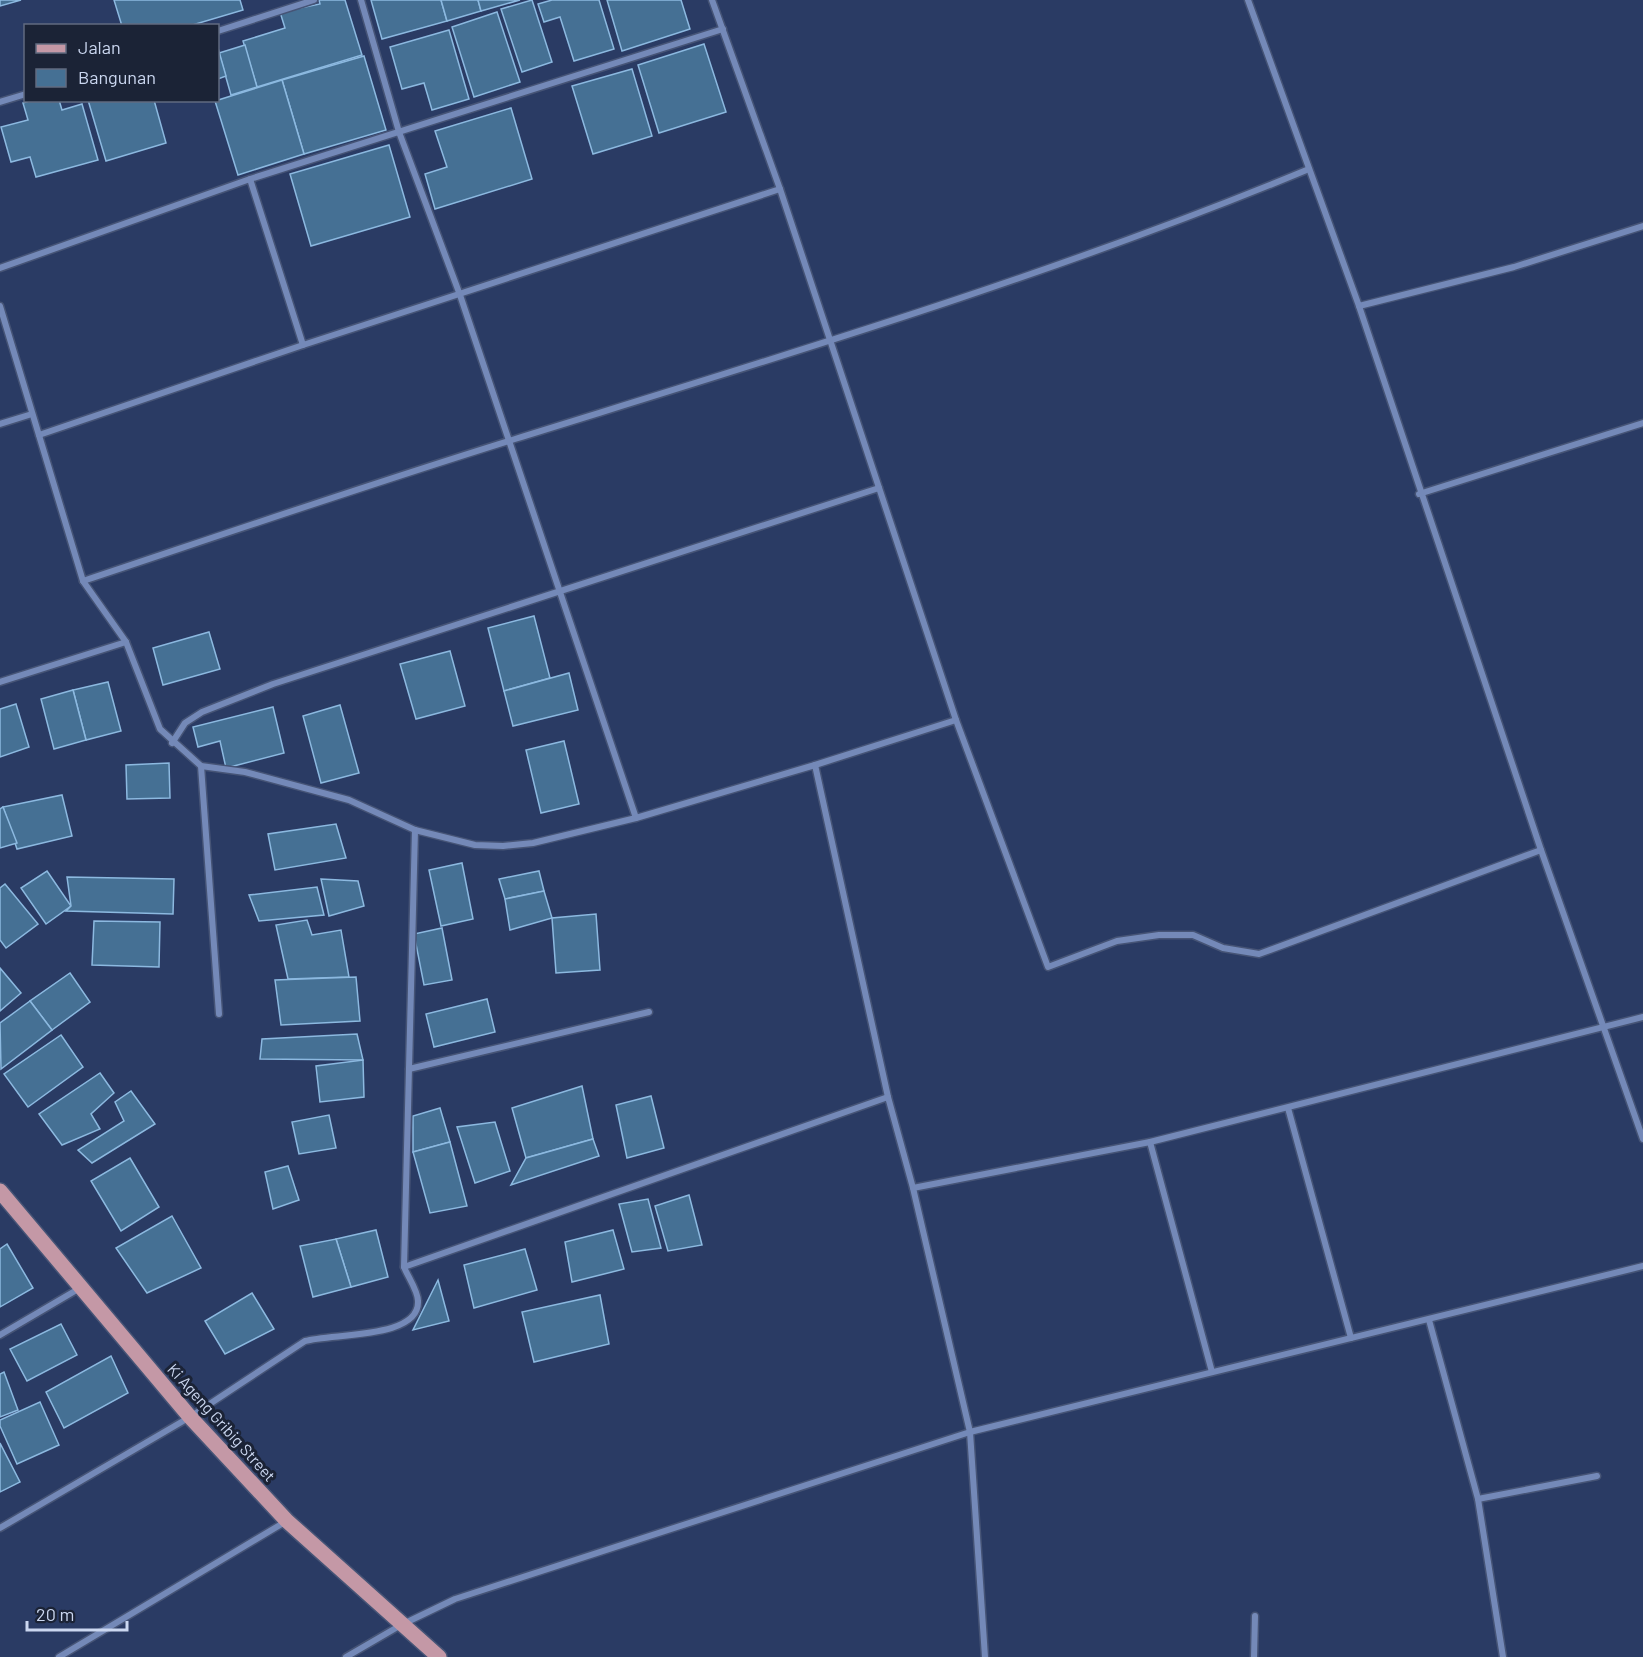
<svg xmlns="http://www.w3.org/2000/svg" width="1643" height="1657" font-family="Barlow,sans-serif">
<rect width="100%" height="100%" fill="#2a3b64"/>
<g fill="#457094" stroke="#8cb9e0" stroke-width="1.5">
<polygon points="0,0 21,0 0,6"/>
<polygon points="114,0 240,0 243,10 189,26 122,26"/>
<polygon points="319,0 345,0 362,55 257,87 243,41 285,28 280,12 320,4"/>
<polygon points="371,0 441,0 447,21 382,39"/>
<polygon points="441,0 478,0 481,11 447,21"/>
<polygon points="478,0 520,0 481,11"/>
<polygon points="532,0 552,62 522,72 501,9"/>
<polygon points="552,0 599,0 614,49 574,61 560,17 544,22 538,4"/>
<polygon points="607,0 681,0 690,29 622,51"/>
<polygon points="497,12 520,82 474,97 452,27"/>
<polygon points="449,30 469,99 432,110 424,83 402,89 390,47"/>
<polygon points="704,44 726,112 659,133 638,65"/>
<polygon points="245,45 257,87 231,95 219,53"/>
<polygon points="218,48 226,76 218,79"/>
<polygon points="364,56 386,130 304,154 282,80"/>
<polygon points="632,69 652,136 593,154 572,86"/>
<polygon points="282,80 304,154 238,175 215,101"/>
<polygon points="32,100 59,100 62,110 82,104 98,160 36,177 30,157 11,162 1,127 28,120 23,103"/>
<polygon points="88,100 154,100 166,143 106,161"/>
<polygon points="511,108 532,179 435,209 425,174 447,167 435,131"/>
<polygon points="389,145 410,217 311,246 290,174"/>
<polygon points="534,616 550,678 504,691 488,628"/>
<polygon points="209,632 220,669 163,685 153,648"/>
<polygon points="450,651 465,706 416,719 400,664"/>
<polygon points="569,673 578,710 513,726 504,691"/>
<polygon points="108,682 121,731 86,740 73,690"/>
<polygon points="73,690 86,740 54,749 41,699"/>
<polygon points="16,704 29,747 0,757 0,709"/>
<polygon points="340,705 359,773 321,783 303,716"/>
<polygon points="273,707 284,753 226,768 220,741 198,747 193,727"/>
<polygon points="564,741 579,804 541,813 526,750"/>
<polygon points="169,763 170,798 127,799 126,765"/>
<polygon points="62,795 72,836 17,849 3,807"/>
<polygon points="3,807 17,843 0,848 0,809"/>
<polygon points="336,824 346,858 275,870 268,834"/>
<polygon points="462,863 473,919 441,926 429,870"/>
<polygon points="47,871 71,906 46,924 21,888"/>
<polygon points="539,871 544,891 505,899 499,879"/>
<polygon points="67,877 174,879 173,914 66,911 71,906"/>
<polygon points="321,879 358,881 364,906 329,916"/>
<polygon points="5,884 38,924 6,948 0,940 0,888"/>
<polygon points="317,887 324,915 259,921 249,895"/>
<polygon points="544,891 552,918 510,930 505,899"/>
<polygon points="596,914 600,970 556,973 552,918"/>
<polygon points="307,920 312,935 341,930 349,977 288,979 276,925"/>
<polygon points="94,921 160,922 159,967 92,965"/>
<polygon points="442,928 452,980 424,985 414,934"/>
<polygon points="0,968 21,993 0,1011"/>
<polygon points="70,973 90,1002 52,1030 30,1001"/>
<polygon points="356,977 360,1021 281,1025 275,980"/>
<polygon points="487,999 495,1032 434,1047 426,1014"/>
<polygon points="30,1001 52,1030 1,1069 0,1023"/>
<polygon points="357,1034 363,1060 260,1059 262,1039"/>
<polygon points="61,1035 83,1067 28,1107 4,1074"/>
<polygon points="363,1060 364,1097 320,1102 316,1066"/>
<polygon points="100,1073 114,1093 91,1114 100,1129 62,1145 39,1114"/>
<polygon points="582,1086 593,1139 526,1158 512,1108"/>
<polygon points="131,1091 155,1124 92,1163 78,1150 124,1121 115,1102"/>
<polygon points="651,1096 664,1148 627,1158 616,1105"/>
<polygon points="440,1108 450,1142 413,1152 413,1116"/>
<polygon points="329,1115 336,1148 299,1154 292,1122"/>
<polygon points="495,1122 510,1171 475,1183 457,1127"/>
<polygon points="593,1139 599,1156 511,1185 526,1158"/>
<polygon points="450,1142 467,1206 430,1213 413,1152"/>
<polygon points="130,1158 159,1207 121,1231 91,1181"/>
<polygon points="288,1166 299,1200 273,1209 265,1172"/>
<polygon points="689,1195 702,1245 668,1251 655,1206"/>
<polygon points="648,1199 661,1248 632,1252 619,1204"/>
<polygon points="172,1216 201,1268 147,1293 116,1248"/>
<polygon points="376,1230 388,1277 351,1287 336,1239"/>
<polygon points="613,1230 624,1269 572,1282 565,1242"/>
<polygon points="336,1239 351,1287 313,1297 300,1246"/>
<polygon points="7,1244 33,1288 0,1307 0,1249"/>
<polygon points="525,1249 537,1290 474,1308 464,1265"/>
<polygon points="438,1280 449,1321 413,1330"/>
<polygon points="252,1293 274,1329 225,1354 205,1321"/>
<polygon points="600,1295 609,1344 534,1362 522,1312"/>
<polygon points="61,1324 77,1355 27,1381 10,1349"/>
<polygon points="111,1356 128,1393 64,1428 46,1392"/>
<polygon points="4,1372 18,1410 0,1417 0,1374"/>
<polygon points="40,1402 59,1445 17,1464 0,1426 0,1420"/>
<polygon points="0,1443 20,1482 0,1492"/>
</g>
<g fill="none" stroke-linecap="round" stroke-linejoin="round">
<g stroke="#465476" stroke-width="9">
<g id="minor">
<polyline points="361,0 399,132 460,295 636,818"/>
<polyline points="712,0 780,189 956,720 1048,967 1117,941 1159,935 1193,935 1223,948 1259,954 1541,850"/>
<polyline points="1248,0 1359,306 1541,850 1643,1139"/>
<polyline points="218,31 314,0"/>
<polyline points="0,102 26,94"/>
<polyline points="250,179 303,345"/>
<polyline points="0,268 250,179 723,29"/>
<polyline points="0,306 83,581 126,642 160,729 201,766 245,772 349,800 415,830 475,845 503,846 533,843 636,818 815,765 956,720"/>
<polyline points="1359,306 1514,267 1643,226"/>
<polyline points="0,424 32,414"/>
<polyline points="39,435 303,345 780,189"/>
<polyline points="1419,494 1643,423"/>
<path d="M83,581C227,533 370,484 515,439C782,356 1051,276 1309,169"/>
<polyline points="0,682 126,642"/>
<polyline points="172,743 185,723 202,712 273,684 879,488"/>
<polyline points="815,765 888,1097 913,1188 970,1432 985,1657"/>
<polyline points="201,766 219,1014"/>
<polyline points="409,1069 649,1012"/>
<polyline points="1288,1108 1351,1338"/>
<polyline points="1150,1142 1212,1372"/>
<polyline points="913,1188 1150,1142 1643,1017"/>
<polyline points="404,1267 888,1097"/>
<polyline points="1429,1320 1478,1499 1597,1476"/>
<polyline points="0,1335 80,1288"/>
<polyline points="1478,1499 1503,1657"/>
<path d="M0,1528L190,1417L305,1341C333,1333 420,1339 418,1301C418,1291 408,1277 404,1267L415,830"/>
<polyline points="59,1657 285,1522"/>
<polyline points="346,1657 401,1625 455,1599 970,1432 1643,1266"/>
<polyline points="1254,1657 1255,1616"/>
</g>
</g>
<g stroke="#465476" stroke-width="18">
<polyline id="primary" points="0,1191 190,1417 287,1521 439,1657"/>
</g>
<use href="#minor" stroke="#7489b8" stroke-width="6"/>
<use href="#primary" stroke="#c498a6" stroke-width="15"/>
</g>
<g text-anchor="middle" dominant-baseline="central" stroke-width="6" stroke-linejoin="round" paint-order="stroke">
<g font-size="16" fill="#cbd7f0" stroke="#1b2336">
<text transform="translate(222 1422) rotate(48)">Ki Ageng Gribig Street</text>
</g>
</g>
<rect x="24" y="24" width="195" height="78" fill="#1b2336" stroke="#616b80" stroke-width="1.5"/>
<rect x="36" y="44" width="30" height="9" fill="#c498a6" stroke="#616b80" stroke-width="1.5"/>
<text x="78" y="54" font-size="18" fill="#cbd7f0">Jalan</text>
<rect x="36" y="69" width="30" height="18" fill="#457094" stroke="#616b80" stroke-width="1.5"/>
<text x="78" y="84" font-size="18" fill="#cbd7f0">Bangunan</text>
<path d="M27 1621v9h100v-9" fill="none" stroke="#cbd7f0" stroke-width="3"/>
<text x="36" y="1621" font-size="18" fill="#cbd7f0" stroke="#1b2336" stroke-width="4.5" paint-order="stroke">20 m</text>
</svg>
